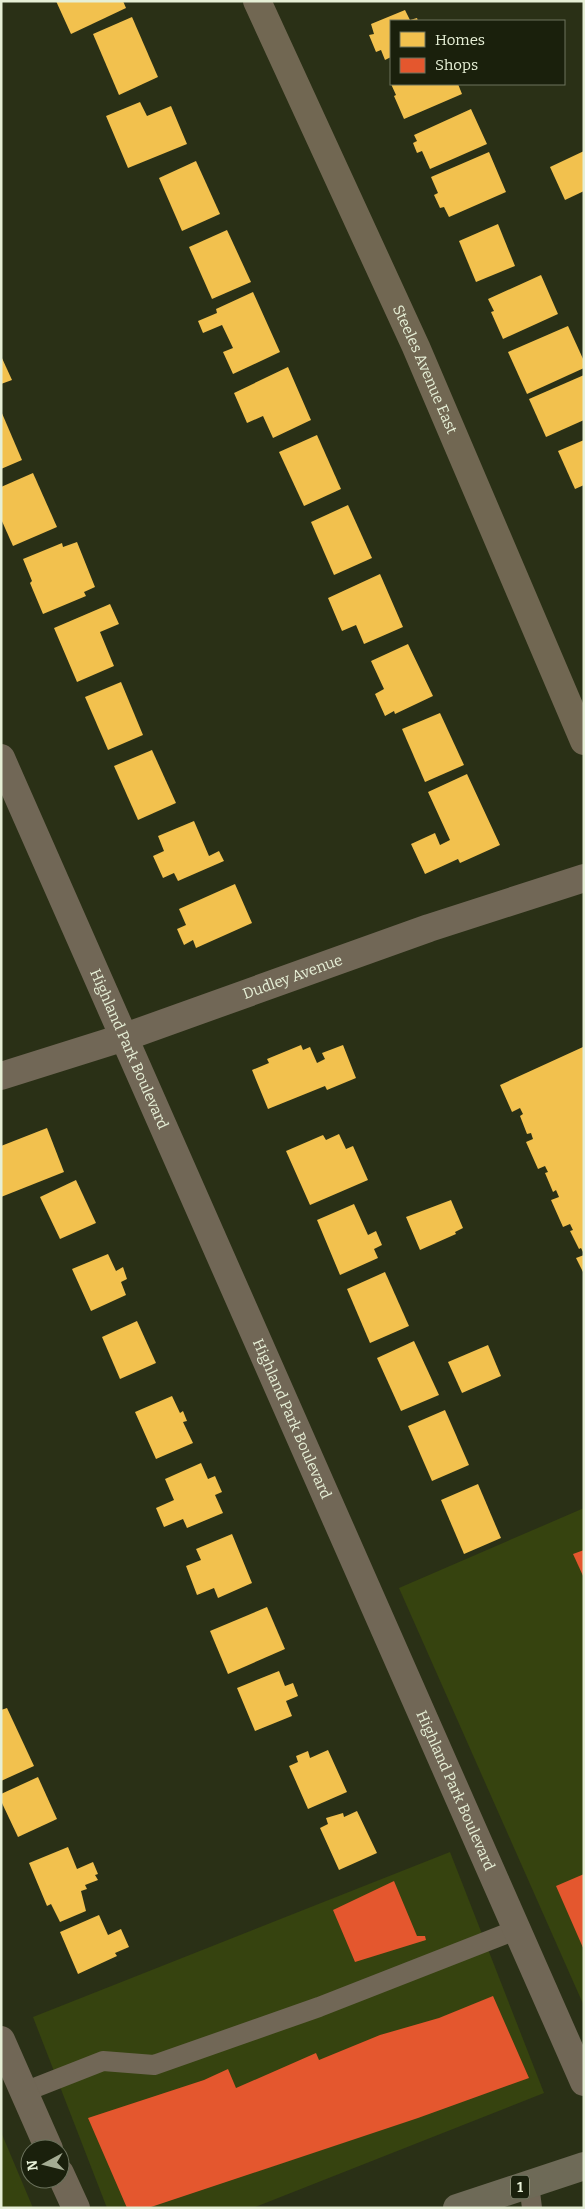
<svg xmlns="http://www.w3.org/2000/svg" width="585" height="2209" font-family="Bitter,serif">
<rect width="100%" height="100%" fill="#2a3016"/>
<g fill="#36430f">
<polygon points="584,1508 584,2006 399,1588"/>
<polygon points="450,1852 544,2093 253,2208 107,2208 33,2017"/>
<polygon points="1,2132 33,2208 1,2208"/>
</g>
<g fill="#f2c14e">
<polygon points="56,1 123,1 126,8 71,34"/>
<polygon points="405,10 410,20 417,18 418,21 391,21 391,57 385,60 381,50 376,52 369,35 374,34 371,24"/>
<polygon points="132,17 158,77 119,95 93,34"/>
<polygon points="391,84 458,84 462,94 404,119 394,96 396,95"/>
<polygon points="140,102 147,116 171,106 187,144 128,168 106,116"/>
<polygon points="471,109 487,144 430,169 422,151 417,153 413,143 417,141 414,135"/>
<polygon points="584,151 584,191 565,200 550,167"/>
<polygon points="489,152 506,192 449,217 444,207 440,208 434,195 438,193 431,177"/>
<polygon points="196,161 220,214 182,231 159,178"/>
<polygon points="498,224 515,266 476,282 459,241"/>
<polygon points="227,230 251,282 212,299 189,247"/>
<polygon points="541,275 558,314 503,339 491,312 494,311 488,299"/>
<polygon points="253,292 280,352 233,374 223,352 233,348 222,325 203,333 198,321 217,313 216,309"/>
<polygon points="568,326 584,361 584,368 527,394 508,352"/>
<polygon points="1,356 12,380 1,384"/>
<polygon points="288,367 311,420 273,438 263,416 247,423 234,393"/>
<polygon points="584,375 584,420 546,437 529,399"/>
<polygon points="1,411 22,460 1,469"/>
<polygon points="317,435 341,489 304,506 279,452"/>
<polygon points="584,440 584,485 575,489 558,451"/>
<polygon points="33,473 57,527 13,546 1,519 1,487"/>
<polygon points="348,505 372,558 334,575 311,522"/>
<polygon points="77,542 95,587 84,592 86,596 43,614 30,583 32,581 23,559 62,543 63,547"/>
<polygon points="380,574 403,627 364,644 356,625 342,631 328,598"/>
<polygon points="110,604 119,624 100,632 114,666 77,682 54,628"/>
<polygon points="408,644 433,696 395,714 394,711 385,716 375,694 384,689 371,661"/>
<polygon points="121,682 143,735 108,750 85,697"/>
<polygon points="440,713 464,765 425,782 402,729"/>
<polygon points="152,750 176,803 138,820 114,766"/>
<polygon points="467,774 500,845 460,863 458,859 425,874 411,844 435,833 440,845 450,840 428,792"/>
<polygon points="194,821 209,856 219,851 224,861 178,881 174,873 163,878 153,856 164,851 158,836"/>
<polygon points="235,884 252,923 196,948 193,940 184,945 177,929 186,925 179,909"/>
<polygon points="301,1045 303,1050 310,1047 317,1063 325,1059 322,1053 343,1045 356,1078 327,1090 325,1086 268,1109 252,1070 269,1063 267,1059"/>
<polygon points="583,1047 584,1049 584,1254 581,1248 579,1249 570,1231 573,1230 570,1224 563,1227 551,1200 559,1197 556,1190 553,1192 545,1173 548,1172 545,1166 538,1169 526,1142 533,1139 531,1133 527,1134 520,1116 523,1114 520,1108 512,1112 500,1085"/>
<polygon points="47,1128 64,1172 1,1197 1,1146"/>
<polygon points="339,1134 346,1149 353,1146 368,1180 310,1205 286,1151 323,1135 326,1140"/>
<polygon points="76,1180 96,1223 60,1239 40,1197"/>
<polygon points="451,1200 463,1228 455,1232 456,1234 420,1250 406,1217"/>
<polygon points="354,1204 368,1235 376,1231 382,1245 374,1249 378,1258 340,1275 317,1220"/>
<polygon points="108,1254 116,1271 123,1267 127,1279 121,1282 126,1295 91,1311 72,1269"/>
<polygon points="584,1255 584,1274 576,1258"/>
<polygon points="385,1272 409,1326 370,1343 347,1289"/>
<polygon points="137,1321 156,1363 120,1379 102,1337"/>
<polygon points="414,1341 439,1395 401,1411 377,1358"/>
<polygon points="488,1345 501,1376 462,1393 448,1362"/>
<polygon points="172,1396 180,1413 183,1411 187,1421 183,1422 193,1443 156,1459 135,1412"/>
<polygon points="445,1410 469,1465 432,1481 408,1426"/>
<polygon points="201,1463 208,1479 215,1476 222,1492 215,1495 223,1513 187,1528 183,1519 164,1527 156,1508 174,1500 165,1479"/>
<polygon points="478,1484 501,1538 464,1554 441,1500"/>
<polygon points="232,1534 252,1583 218,1598 214,1588 197,1595 186,1566 201,1560 196,1549"/>
<polygon points="267,1607 285,1649 228,1674 210,1631"/>
<polygon points="279,1671 285,1686 293,1683 298,1696 286,1701 292,1716 255,1731 237,1688"/>
<polygon points="7,1708 34,1766 1,1781 1,1710"/>
<polygon points="328,1750 347,1792 308,1809 289,1766 298,1762 296,1756 308,1751 310,1758"/>
<polygon points="38,1777 57,1819 18,1837 1,1801 1,1794"/>
<polygon points="357,1811 377,1853 339,1870 320,1828 328,1824 326,1818 343,1813 344,1817"/>
<polygon points="68,1847 77,1869 93,1862 98,1874 95,1875 98,1880 85,1885 87,1889 81,1891 86,1911 60,1922 51,1904 47,1906 29,1863"/>
<polygon points="99,1915 108,1935 121,1929 129,1947 115,1953 117,1956 78,1974 60,1932"/>
</g>
<g fill="#e4572e">
<polygon points="584,1550 584,1578 573,1554"/>
<polygon points="584,1874 584,1950 556,1886"/>
<polygon points="394,1881 417,1936 425,1936 426,1940 355,1962 333,1910"/>
<polygon points="493,1996 529,2078 418,2118 148,2208 127,2208 88,2118 204,2080 228,2069 236,2088 316,2053 319,2060 380,2035 439,2018"/>
</g>
<g fill="none" stroke-linecap="round" stroke-linejoin="round">
<g stroke="#716756" stroke-width="20">
<polyline points="24,2092 103,2061 154,2065 319,2007 518,1929"/>
<polyline points="529,2184 532,2208"/>
</g>
<g stroke="#716756" stroke-width="28">
<path id="s1" d="M1,758L584,2082"/>
<path id="s2" d="M1,1076L125,1037L429,928L584,878"/>
<polyline points="1,2040 49,2149"/>
<polyline points="60,2173 76,2208"/>
</g>
<path stroke="#716752" stroke-width="28" id="s3" d="M257,1L416,347L584,741"/>
<polyline stroke="#6e6a57" stroke-width="28" points="457,2208 584,2166"/>
</g>
<g text-anchor="middle" dominant-baseline="central" stroke-width="5" stroke-linejoin="round" paint-order="stroke">
<rect fill="#1a200c" stroke="#a9b199" stroke-width="1" x="511" y="2175.5" width="18" height="23" rx="4"/>
<g font-size="14" font-weight="bold" fill="#e6efd6">
<text x="520" y="2187">1</text>
</g>
<g font-size="15" fill="#e6efd6" stroke="#1a200c">
<text stroke="none"><textPath href="#s3" startOffset="405">Steeles Avenue East</textPath></text>
<text stroke="none"><textPath href="#s2" startOffset="308">Dudley Avenue</textPath></text>
<text stroke="none"><textPath href="#s1" startOffset="318">Highland Park Boulevard</textPath></text>
<text stroke="none"><textPath href="#s1" startOffset="722">Highland Park Boulevard</textPath></text>
<text stroke="none"><textPath href="#s1" startOffset="1128">Highland Park Boulevard</textPath></text>
</g>
</g>
<rect width="585" height="2209" fill="none" stroke="#e6efd6" stroke-width="5"/>
<rect x="390" y="20" width="175" height="65" fill="#1a200c" stroke="#6c735d"/>
<rect x="400" y="32" width="25" height="15" fill="#f2c14e" stroke="#6c735d"/>
<text x="435" y="45" font-size="15" fill="#e6efd6">Homes</text>
<rect x="400" y="58" width="25" height="15" fill="#e4572e" stroke="#6c735d"/>
<text x="435" y="70" font-size="15" fill="#e6efd6">Shops</text>
<g transform="translate(45 2164) rotate(263)"><circle r="24" fill="#1a200c" stroke="#6c735d"/>
<path d="M0-4L9 19L0 12L-9 19Z" fill="#a4ac93"/>
<text y="-8" font-size="14" font-weight="bold" text-anchor="middle" fill="#e6efd6">N</text>
</g>
</svg>
